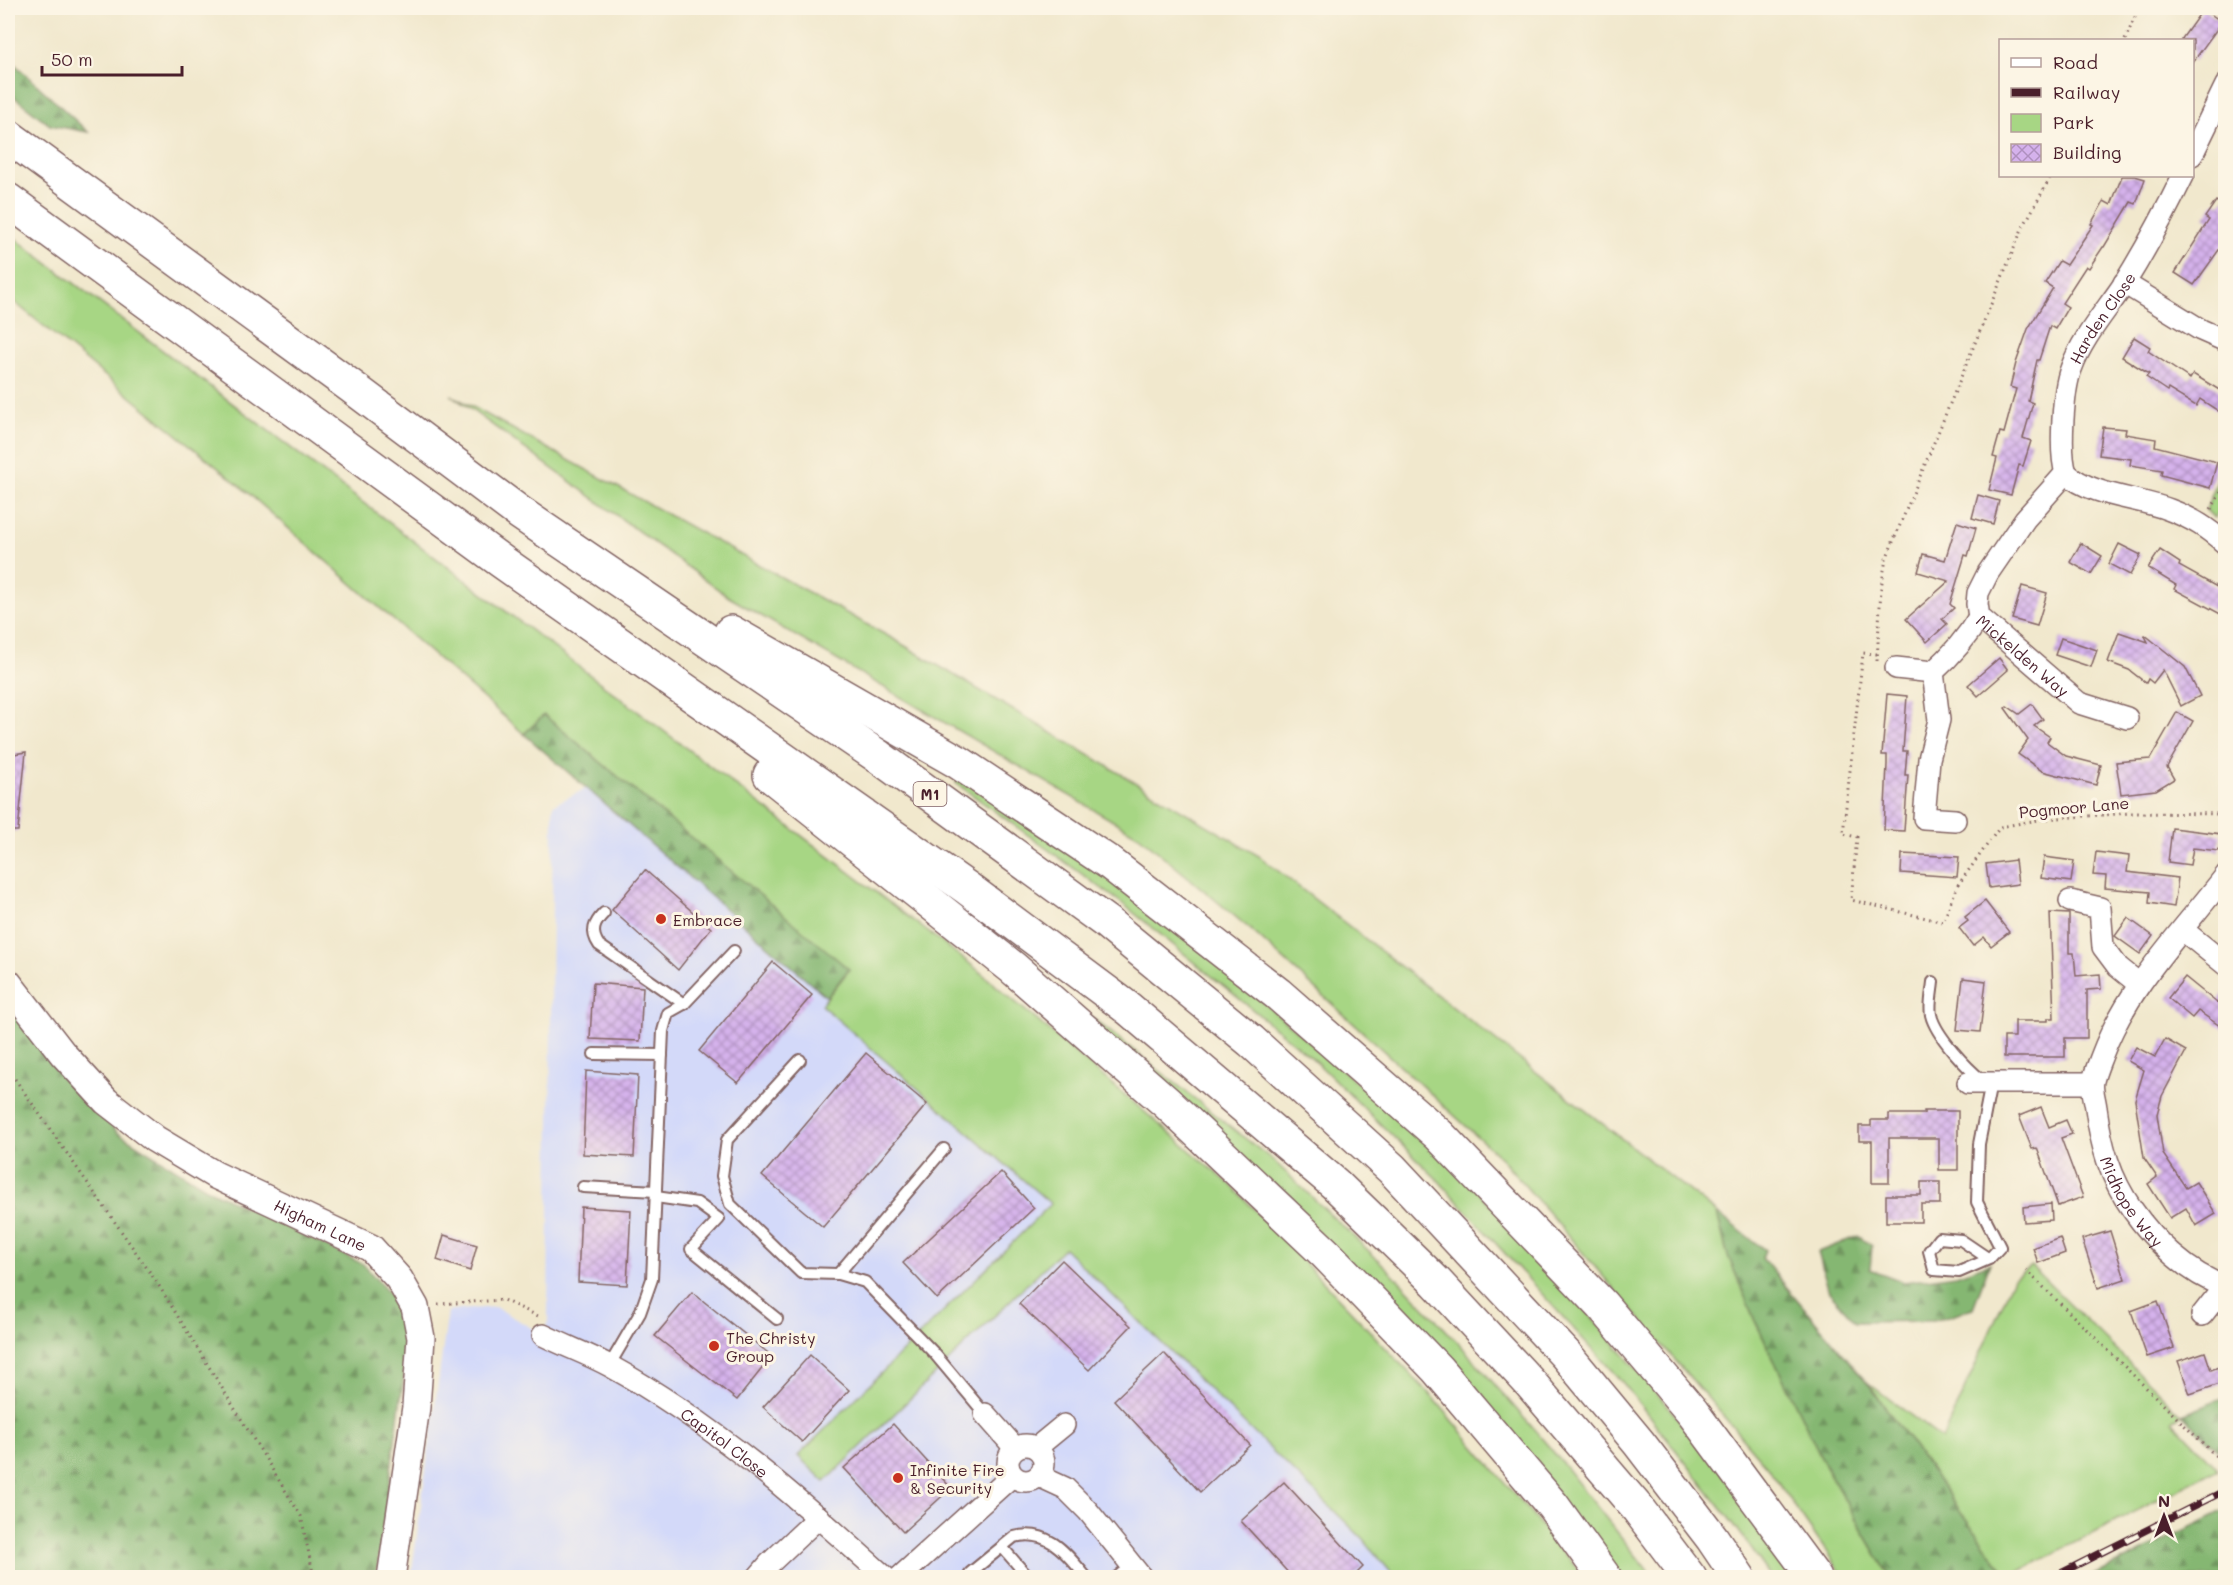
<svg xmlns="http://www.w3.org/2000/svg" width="2233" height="1585" font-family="Mali,sans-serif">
<defs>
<pattern id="forest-firs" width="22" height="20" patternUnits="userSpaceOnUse" patternTransform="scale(1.5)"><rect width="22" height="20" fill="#85b772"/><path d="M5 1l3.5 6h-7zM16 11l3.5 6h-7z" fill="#6f945e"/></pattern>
<pattern id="building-cross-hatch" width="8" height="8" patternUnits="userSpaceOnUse" patternTransform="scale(1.5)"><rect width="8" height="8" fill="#d5b2ec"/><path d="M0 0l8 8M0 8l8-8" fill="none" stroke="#af90bf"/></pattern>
</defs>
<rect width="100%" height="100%" fill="#fcf5e5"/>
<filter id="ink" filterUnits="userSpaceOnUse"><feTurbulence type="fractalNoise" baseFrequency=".0167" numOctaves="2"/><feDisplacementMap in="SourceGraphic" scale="12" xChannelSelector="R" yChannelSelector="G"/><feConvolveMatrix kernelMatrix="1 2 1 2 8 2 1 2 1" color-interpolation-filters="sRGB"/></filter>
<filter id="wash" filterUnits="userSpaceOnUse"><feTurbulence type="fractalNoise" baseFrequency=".008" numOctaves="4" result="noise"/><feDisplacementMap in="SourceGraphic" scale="24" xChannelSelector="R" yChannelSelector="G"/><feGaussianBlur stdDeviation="1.35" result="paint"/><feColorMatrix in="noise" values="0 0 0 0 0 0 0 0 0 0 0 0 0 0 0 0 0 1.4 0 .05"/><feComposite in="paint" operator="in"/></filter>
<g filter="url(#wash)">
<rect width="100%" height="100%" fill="#f1e8cd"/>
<polygon fill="#d3d9f9" points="587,788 827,997 822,1005 1051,1204 798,1456 826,1482 1064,1248 1362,1538 1395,1577 411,1578 448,1311 496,1307 543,1335 548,1321 553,805"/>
<g fill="#a7d684" stroke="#787a58" stroke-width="1.5">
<polygon points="8,233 973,966 1232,1186 1438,1403 1584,1577 1395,1577 1362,1538 1064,1248 825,1482 798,1456 1051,1204 821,1005 849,970 544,715 524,734 239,485 8,297"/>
<polygon points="451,395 895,640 1259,856 1717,1213 1727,1253 1755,1321 1829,1473 1890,1577 1844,1577 1768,1468 1503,1160 1250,929 1139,836 729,597"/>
<polygon points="2225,461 2225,504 2214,518 2206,510"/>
<polygon points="958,777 1152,907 1438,1152 1529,1243 1709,1455 1799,1577 1771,1577 1736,1527 1624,1384 1437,1179 1312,1058 1123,904 956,783"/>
<polygon points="1038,975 1274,1161 1393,1274 1463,1348 1551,1449 1653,1577 1612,1577 1536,1470"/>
<polygon points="2031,1266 2182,1415 2172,1421 2218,1469 2008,1577 1867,1382 1942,1439 2014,1278"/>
</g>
<g fill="url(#forest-firs)" stroke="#686b4e" stroke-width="1.5">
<polygon points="8,58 88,132 50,125 8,92"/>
<polygon points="544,715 849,969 827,997 524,734"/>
<polygon points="8,1007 56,1066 118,1133 211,1191 363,1264 401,1307 408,1347 376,1577 8,1577"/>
<polygon points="1717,1213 1765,1250 1762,1258 1867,1382 2008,1577 1890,1577 1829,1473 1755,1321 1727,1253"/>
<polygon points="1858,1236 1872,1246 1870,1269 1904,1282 1956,1275 1990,1263 1973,1308 1933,1321 1856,1322 1829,1292 1818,1252"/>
<polygon points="2225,1398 2225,1456 2182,1415"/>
<polygon points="2225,1510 2225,1574 2218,1578 2091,1577"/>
</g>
<g id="blocks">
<g fill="url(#building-cross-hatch)">
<polygon points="2203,9 2222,22 2193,62 2193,40 2181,40"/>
<polygon points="2122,176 2135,176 2145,179 2136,204 2131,202 2104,247 2103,247 2089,268 2086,266 2062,303 2068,307 2055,329 2050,326 2039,360 2037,360 2028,401 2033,403 2023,438 2031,441 2023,466 2019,465 2011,495 1989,490 1997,458 1993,457 2000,432 2004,433 2016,389 2010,387 2016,363 2028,329 2053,288 2045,283 2059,261 2066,265 2093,225 2091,224 2104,201 2111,205"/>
<polygon points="2226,197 2226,240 2194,285 2175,273 2209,220 2205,217 2216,201 2221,204"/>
<polygon points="2134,337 2150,347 2148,351 2190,379 2193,374 2226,394 2226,416 2200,399 2196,406 2168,389 2167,391 2146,377 2149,374 2122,357"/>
<polygon points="2103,427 2126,429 2125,434 2156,439 2155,446 2217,462 2210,488 2161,475 2162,470 2130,465 2131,459 2099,455"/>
<polygon points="1978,495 1999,501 1993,524 1972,518"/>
<polygon points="1957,522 1976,528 1968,556 1965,555 1950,604 1954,608 1942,619 1947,624 1927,642 1906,619 1949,581 1918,572 1923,554 1945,560"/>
<polygon points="2081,543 2102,556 2091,574 2070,562"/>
<polygon points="2119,544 2141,555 2130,575 2109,564"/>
<polygon points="2160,550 2180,563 2179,566 2226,592 2226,617 2174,589 2176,585 2148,568"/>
<polygon points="2022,586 2047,593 2037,626 2012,619"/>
<polygon points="2119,632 2148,642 2144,634 2185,667 2200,696 2181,706 2163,670 2153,683 2148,679 2146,683 2129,670 2108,662"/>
<polygon points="2061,638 2097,650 2091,667 2055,655"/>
<polygon points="1999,658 2008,670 1978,696 1968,685"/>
<polygon points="1887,694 1907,696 1903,751 1907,751 1905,775 1908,775 1904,831 1884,830 1887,764 1887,755 1882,755"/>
<polygon points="2032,704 2043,719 2034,726 2050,737 2047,742 2066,756 2101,765 2096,785 2042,771 2018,754 2028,740 2005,708 2007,706 2019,714"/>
<polygon points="2177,712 2193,721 2167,767 2174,779 2156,790 2121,794 2116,762 2150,759"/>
<polygon points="26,752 18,831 8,831 8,755"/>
<polygon points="2172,828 2221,834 2219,851 2193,848 2190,865 2168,862"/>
<polygon points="2096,852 2129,856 2127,872 2178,878 2174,907 2149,903 2150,892 2105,888 2106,876 2093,875"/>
<polygon points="1902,854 1959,857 1957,877 1901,873"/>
<polygon points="2044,857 2074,861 2071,882 2041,878"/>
<polygon points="2015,860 2018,884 1989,888 1986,864"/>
<polygon points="645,870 711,928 678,970 612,910"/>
<polygon points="1985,901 2009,932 1991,946 1984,937 1973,946 1959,928 1968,921 1965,917"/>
<polygon points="2050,913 2069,914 2069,953 2074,953 2076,976 2100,974 2101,989 2087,990 2087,1038 2065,1038 2065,1057 2004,1057 2004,1037 2015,1037 2015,1021 2048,1021 2048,1018 2054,1018"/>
<polygon points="2128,918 2153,936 2140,954 2115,936"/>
<polygon points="773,962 812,995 738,1083 699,1051"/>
<polygon points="2185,977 2217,1003 2226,990 2226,1030 2198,1011 2192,1018 2168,998"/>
<polygon points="1963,978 1986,981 1980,1032 1957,1030"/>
<polygon points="593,983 643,987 640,1041 590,1039"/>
<polygon points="2165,1039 2186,1051 2162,1096 2157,1114 2163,1154 2186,1188 2196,1182 2216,1214 2196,1226 2186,1208 2170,1218 2148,1184 2157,1177 2144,1158 2135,1100 2144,1070 2128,1061 2136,1047 2155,1057"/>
<polygon points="866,1053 927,1104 823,1227 762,1176"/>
<polygon points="586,1071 638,1075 634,1157 583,1154"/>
<polygon points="2041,1107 2049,1127 2066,1120 2072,1134 2061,1138 2083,1197 2058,1206 2037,1148 2032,1149 2019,1116"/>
<polygon points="1924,1111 1958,1111 1958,1170 1939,1170 1939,1138 1889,1138 1889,1183 1872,1183 1872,1141 1859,1141 1859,1126 1871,1126 1871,1120 1889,1120 1889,1114 1924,1114"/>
<polygon points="1001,1172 1034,1208 937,1299 903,1263"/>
<polygon points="1921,1182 1940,1182 1940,1204 1921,1204 1921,1222 1886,1222 1886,1195 1921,1195"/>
<polygon points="2051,1204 2052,1220 2024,1222 2023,1207"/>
<polygon points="581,1207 631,1210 627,1285 578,1282"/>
<polygon points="2110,1231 2125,1279 2098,1288 2082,1239"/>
<polygon points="444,1235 477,1245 470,1271 437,1260"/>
<polygon points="2060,1238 2065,1253 2038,1263 2033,1248"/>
<polygon points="1062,1260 1131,1326 1089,1370 1019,1304"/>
<polygon points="692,1292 772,1356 737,1400 655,1336"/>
<polygon points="2158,1301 2174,1348 2147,1357 2131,1311"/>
<polygon points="2205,1352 2211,1370 2226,1364 2226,1382 2190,1394 2178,1361"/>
<polygon points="1164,1353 1250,1445 1200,1492 1114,1400"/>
<polygon points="810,1355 849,1390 802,1442 763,1407"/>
<polygon points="893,1424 951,1488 903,1532 844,1468"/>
<polygon points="1284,1482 1363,1567 1352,1578 1293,1578 1241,1521"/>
</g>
</g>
</g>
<g filter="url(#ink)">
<use href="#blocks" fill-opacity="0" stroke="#846564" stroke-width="1.5"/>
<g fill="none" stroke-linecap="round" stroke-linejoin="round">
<g stroke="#846564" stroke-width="14">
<g id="service">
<path d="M604,913C594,923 590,932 599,945L684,1004"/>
<path d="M1933,982C1932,993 1929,1005 1931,1015C1936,1036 1967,1068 1983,1081"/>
<polyline points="594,1054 662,1055"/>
<polyline points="800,1060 727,1140 722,1176 730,1204 801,1273 838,1274 865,1282 934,1353 985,1414"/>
<polyline points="583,1187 656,1191"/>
<polyline points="656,1197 697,1203 719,1219 691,1249 777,1319"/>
<polyline points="1989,1259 1961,1240 1939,1238 1929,1251 1934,1270 1959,1272 1989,1259 2000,1247 1977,1202 1979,1144 1991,1083"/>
<polyline points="838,1274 944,1149"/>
<polyline points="609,1366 640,1313 652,1279 663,1031 668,1013 684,1004 734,951"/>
<polyline points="1002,1547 1029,1578"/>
<path d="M974,1578L970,1573L1014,1537C1049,1528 1067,1554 1087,1578"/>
<polyline points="1116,1578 1132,1565"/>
</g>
</g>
<g stroke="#846564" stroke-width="24">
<g id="minor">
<polyline points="2192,155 2226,85"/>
<polyline points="2124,283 2201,330 2226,341"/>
<path id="s1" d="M2066,473L2025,519L1988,573L1978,593L1977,604L1979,617L2079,703L2127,718"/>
<path id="s2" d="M2066,473C2059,452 2063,390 2071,369C2082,338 2106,311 2124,284C2146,249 2165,213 2183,176"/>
<path d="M2066,473C2093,497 2137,497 2170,510C2194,519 2207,528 2226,544"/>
<polyline points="1896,668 1933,672"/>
<path d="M1955,820L1924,818L1929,759L1939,720L1933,672C1952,655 1966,639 1979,617"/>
<path id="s3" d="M2226,875C2181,933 2128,986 2102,1055C2099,1063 2095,1072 2093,1081C2091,1089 2095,1099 2096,1108C2101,1145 2110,1178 2132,1209C2154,1241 2188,1274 2226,1287"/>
<polyline points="2070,901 2100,908 2103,947 2118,967 2139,984"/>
<polyline points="2183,930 2226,965"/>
<polyline points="1968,1083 2092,1083"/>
<polyline points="2202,1315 2224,1287"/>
<path id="s4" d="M543,1335C565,1346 588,1354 610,1366C712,1422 800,1500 886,1578"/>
<polyline points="985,1414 1015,1448"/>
<circle cx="1026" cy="1463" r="18"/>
<polyline points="1036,1448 1064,1425"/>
<polyline points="1039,1476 1065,1488 1088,1511 1142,1578"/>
<polyline points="757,1578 769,1564 819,1517"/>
<polyline points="899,1578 1012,1476"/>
</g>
</g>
<g stroke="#846564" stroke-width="30">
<g id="tertiary">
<path id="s5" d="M8,983L63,1054L106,1101L155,1139L215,1175L371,1248L399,1279L415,1307L421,1338L416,1407L391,1578"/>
</g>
</g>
<g stroke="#846564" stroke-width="36">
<g id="motorway">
<polyline points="8,136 352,387 520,513 879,757 1106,922 1251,1041 1392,1169 1566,1355 1639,1443 1712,1538 1739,1578"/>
<polyline points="8,200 501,561 967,888 1129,1009 1335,1184 1436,1282 1531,1384 1638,1509 1690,1578"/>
<polyline points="731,632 958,762 1111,864 1278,994 1439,1135 1602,1305 1693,1413 1815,1578"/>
<polyline points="770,775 1013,968 1167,1103 1325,1253 1437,1369 1553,1506 1605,1578"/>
</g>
</g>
<g stroke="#846564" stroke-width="3" stroke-dasharray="1.5 4.5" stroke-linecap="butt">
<polyline points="2125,40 2139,8"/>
<polyline points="2211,509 2226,484"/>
<polyline points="1877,654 1863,653 1843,834 1857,837 1851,900 1943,922 1958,885 2000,827 2044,819 2132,813 2226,814"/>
<polyline points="1877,661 1881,588 1886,559 2022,229 2051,176"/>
<polyline points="8,1069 156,1281 301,1516 314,1578"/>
<polyline points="2026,1270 2226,1466"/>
<polyline points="438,1304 503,1300 538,1316"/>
</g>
<use href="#service" stroke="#fff" stroke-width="10"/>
<use href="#minor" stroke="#fff" stroke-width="21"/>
<use href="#tertiary" stroke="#fff" stroke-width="27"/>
<use href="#motorway" stroke="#fff" stroke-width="33"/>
<g stroke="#4a1f2b" stroke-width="7">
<polyline id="rail" points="2051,1578 2226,1490"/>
</g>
<use href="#rail" stroke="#fcf5e5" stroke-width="4.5" stroke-dasharray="14" stroke-linecap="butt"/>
</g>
</g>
<g fill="#c8321e" stroke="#fcf5e5" stroke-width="2">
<circle cx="661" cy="919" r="6"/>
<circle cx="714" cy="1346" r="6"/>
<circle cx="898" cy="1478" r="6"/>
</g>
<g text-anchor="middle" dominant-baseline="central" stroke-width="6" stroke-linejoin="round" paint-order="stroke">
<rect fill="#fcf5e5" stroke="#7f5f63" stroke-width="1.5" x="913.5" y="782" width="33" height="24" rx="4.5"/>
<g font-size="15" font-weight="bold" fill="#4a1f2b">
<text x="930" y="794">M1</text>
</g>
<g font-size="16" fill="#4a1f2b" stroke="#fcf5e5">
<text stroke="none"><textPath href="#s2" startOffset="165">Harden Close</textPath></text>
<text stroke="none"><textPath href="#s1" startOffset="232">Mickelden Way</textPath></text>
<text transform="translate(2074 807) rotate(-5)">Pogmoor Lane</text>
<text stroke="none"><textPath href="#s3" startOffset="376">Midhope Way</textPath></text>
<text stroke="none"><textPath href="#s5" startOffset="402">Higham Lane</textPath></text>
<text stroke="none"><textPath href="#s4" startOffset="212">Capitol Close</textPath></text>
</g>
<g font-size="16" fill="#4a1f2b" stroke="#fcf5e5" text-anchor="start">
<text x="673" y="919">Embrace</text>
<text x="726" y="1337">The Christy<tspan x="726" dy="18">Group</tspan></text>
<text x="910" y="1469">Infinite Fire<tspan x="910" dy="18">&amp; Security</tspan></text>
</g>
</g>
<rect width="2233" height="1585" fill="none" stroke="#fcf5e5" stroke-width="30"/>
<rect x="1999" y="39" width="195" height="138" fill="#fcf5e5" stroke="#b59f9b" stroke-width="1.5"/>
<rect x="2011" y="58" width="30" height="9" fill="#ffffff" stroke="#b59f9b" stroke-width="1.5"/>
<text x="2053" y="69" font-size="18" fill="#4a1f2b">Road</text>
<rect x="2011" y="88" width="30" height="9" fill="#4a1f2b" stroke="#b59f9b" stroke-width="1.5"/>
<text x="2053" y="99" font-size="18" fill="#4a1f2b">Railway</text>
<rect x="2011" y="114" width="30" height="18" fill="#a7d684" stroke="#b59f9b" stroke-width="1.5"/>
<text x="2053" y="129" font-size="18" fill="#4a1f2b">Park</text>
<rect x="2011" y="144" width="30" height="18" fill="url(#building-cross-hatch)" stroke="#b59f9b" stroke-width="1.5"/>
<text x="2053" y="159" font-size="18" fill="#4a1f2b">Building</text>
<g transform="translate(2164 1516)" stroke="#fcf5e5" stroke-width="4.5" paint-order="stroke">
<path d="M0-4.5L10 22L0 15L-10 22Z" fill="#4a1f2b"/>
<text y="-9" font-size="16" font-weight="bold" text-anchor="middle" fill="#4a1f2b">N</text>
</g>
<path d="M42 66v9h140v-9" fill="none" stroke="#4a1f2b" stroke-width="3"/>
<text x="51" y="66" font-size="18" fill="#4a1f2b" stroke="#fcf5e5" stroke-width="4.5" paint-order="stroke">50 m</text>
</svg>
